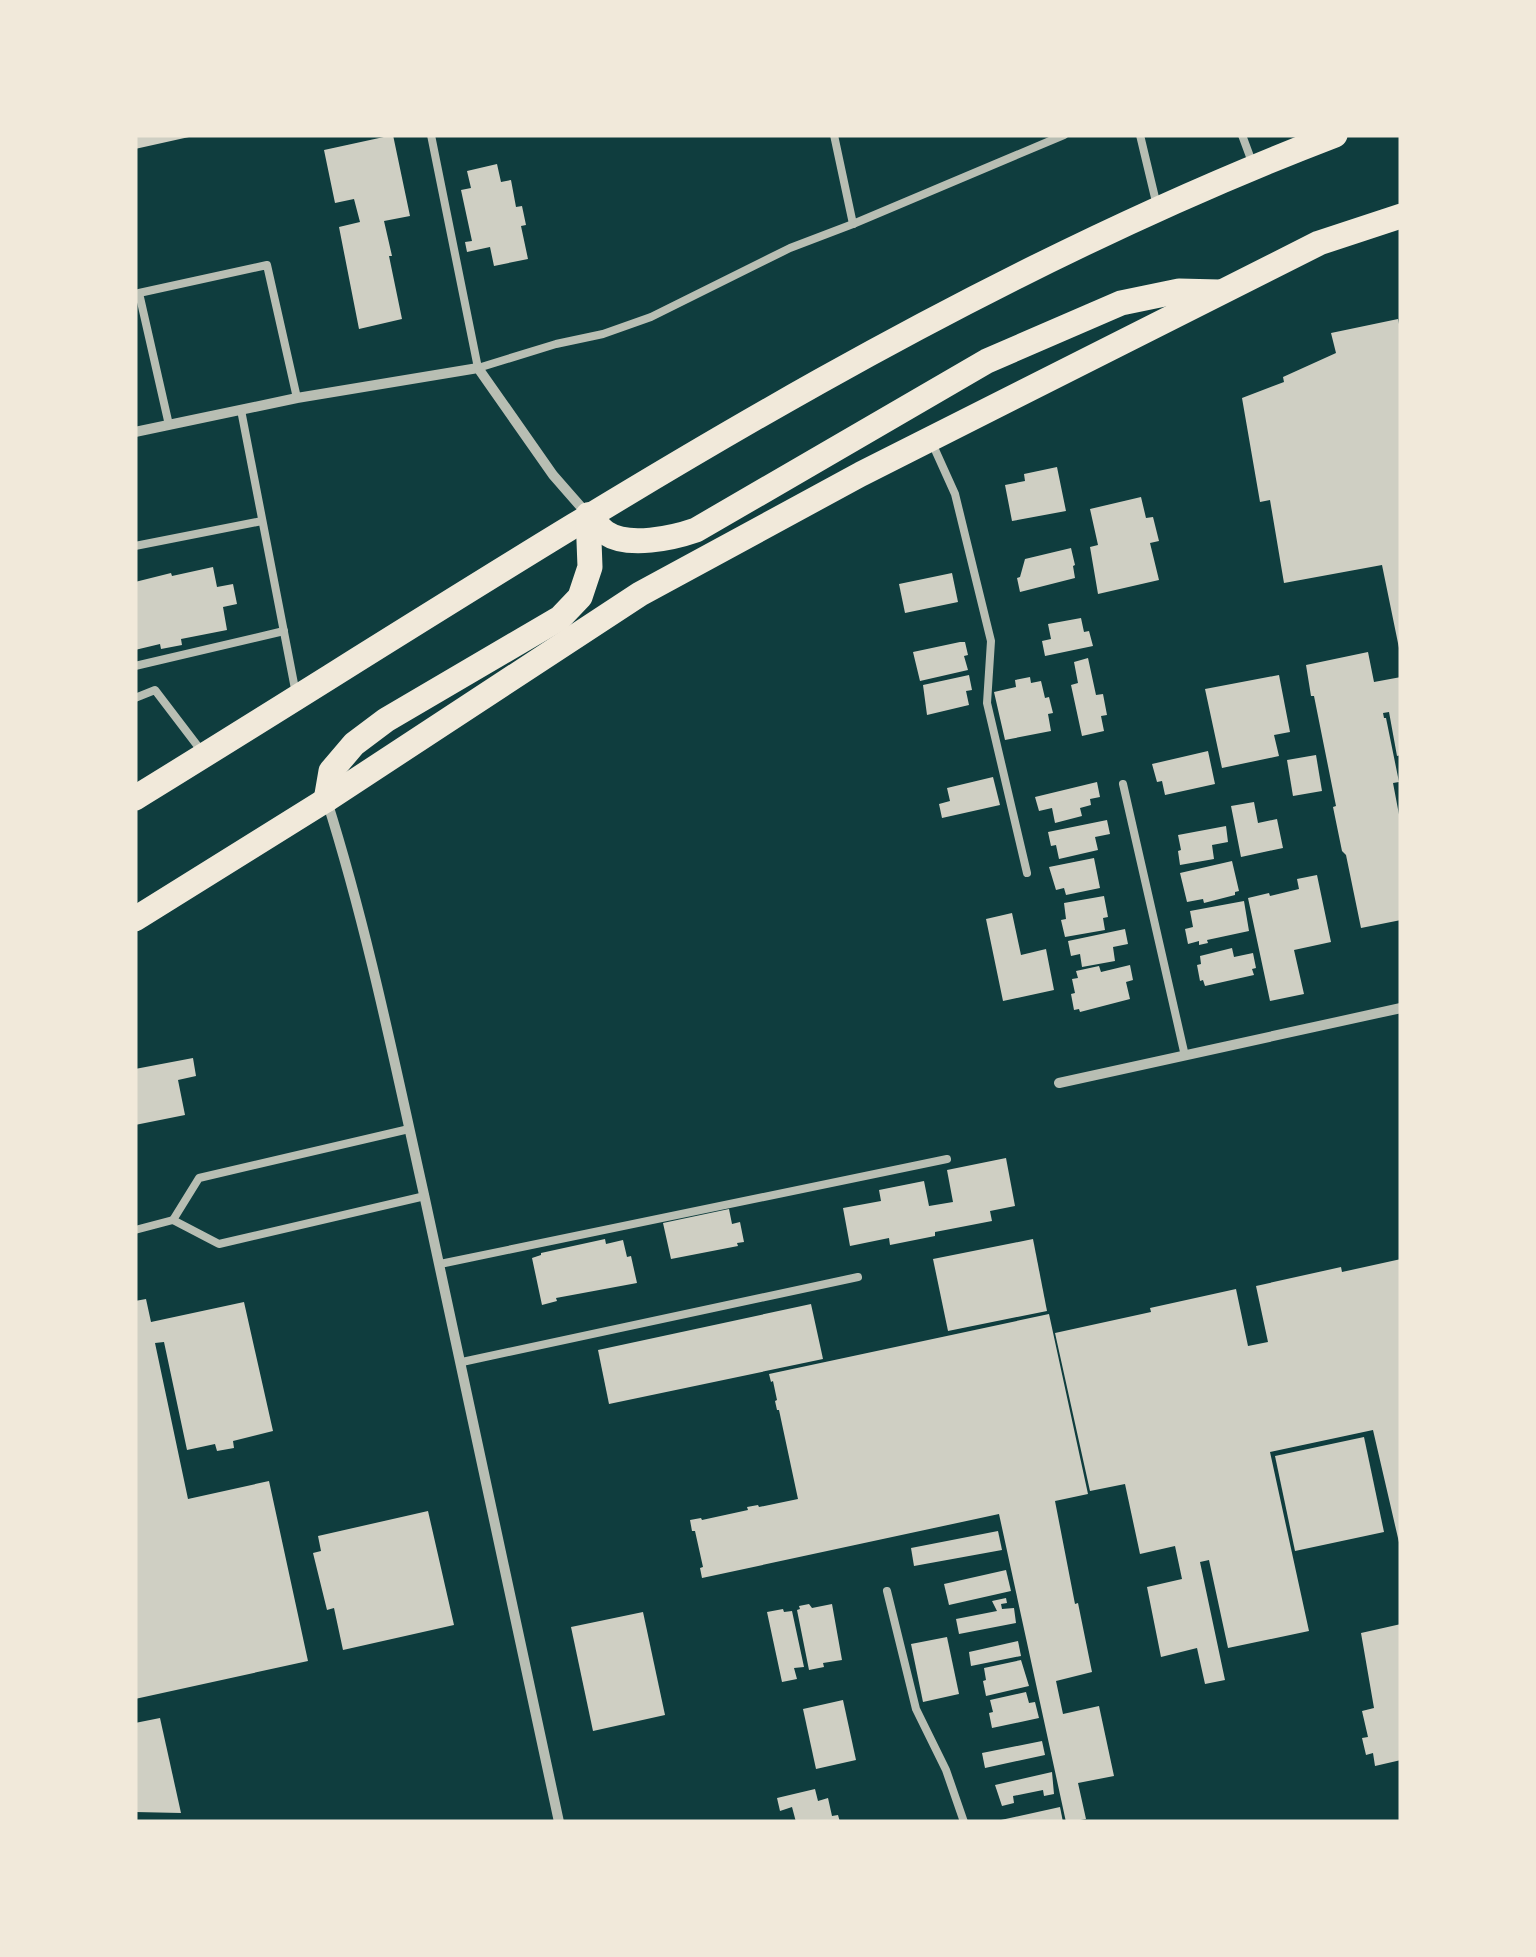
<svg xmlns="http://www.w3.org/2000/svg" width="1536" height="1957" font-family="'Fira Sans',sans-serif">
<rect width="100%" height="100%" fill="#0f3d3e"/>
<g fill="#cfcfc3">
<polygon points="135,135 189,135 189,137 135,149"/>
<polygon points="393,135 410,216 384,221 392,256 389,256 402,319 359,329 339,227 360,222 354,199 335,203 324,150"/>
<polygon points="497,164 501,182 511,180 516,207 522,206 526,225 521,226 528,259 494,266 490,247 467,252 465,242 472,241 461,190 471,188 467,171"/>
<polygon points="1398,319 1401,334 1399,648 1382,565 1284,583 1270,500 1260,502 1242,398 1284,382 1283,377 1336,353 1331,333"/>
<polygon points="1057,467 1066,511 1012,521 1005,485 1025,481 1024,474"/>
<polygon points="1141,497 1146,518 1153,517 1159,541 1150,543 1159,580 1098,594 1090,547 1098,545 1090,509"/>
<polygon points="1071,548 1075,565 1073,566 1075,578 1020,592 1017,578 1020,577 1025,559"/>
<polygon points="213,567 217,587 233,584 237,604 223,607 227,630 181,639 182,645 161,649 160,644 135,650 135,582 171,573 172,576"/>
<polygon points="952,573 958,602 905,613 899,584"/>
<polygon points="1081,618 1084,632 1089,631 1093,646 1045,656 1042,641 1051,639 1048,624"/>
<polygon points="960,642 965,642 968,655 964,656 968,670 920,681 913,652"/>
<polygon points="1368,652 1374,682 1401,677 1401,755 1397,756 1389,712 1383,713 1384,718 1386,718 1399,782 1393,783 1401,825 1401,920 1361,928 1346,855 1342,851 1333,807 1336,806 1314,696 1311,696 1306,665"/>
<polygon points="1088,658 1096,695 1103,694 1107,715 1101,716 1104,731 1082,736 1071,685 1078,683 1074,662"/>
<polygon points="969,675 972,690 966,691 969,705 927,715 923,685"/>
<polygon points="1279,675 1290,732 1274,735 1279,756 1222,768 1205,689"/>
<polygon points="1030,677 1031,683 1041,681 1045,698 1049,697 1053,713 1048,714 1051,731 1005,740 994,692 1016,687 1015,680"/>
<polygon points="1208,751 1215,784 1165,795 1162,781 1157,782 1152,764"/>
<polygon points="1316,755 1322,791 1293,796 1287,760"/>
<polygon points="993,777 1000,805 942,818 939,804 950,801 947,788"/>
<polygon points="1097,782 1100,797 1090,799 1091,805 1080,808 1082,816 1055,823 1052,808 1039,811 1035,797"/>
<polygon points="1254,802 1258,823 1277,819 1283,848 1241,857 1231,806"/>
<polygon points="1107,820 1110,834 1095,837 1098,850 1059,859 1056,845 1051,846 1048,832"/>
<polygon points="1226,826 1228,842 1212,845 1214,859 1180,865 1178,851 1181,850 1178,835"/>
<polygon points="1094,858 1100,888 1066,895 1064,888 1056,890 1049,867"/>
<polygon points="1232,861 1239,891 1235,892 1235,895 1204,903 1203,899 1187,902 1180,873"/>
<polygon points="1317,875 1331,942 1294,950 1304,994 1270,1001 1248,898 1269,893 1270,896 1299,889 1297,879"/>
<polygon points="1104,896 1108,917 1103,918 1105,930 1065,937 1061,920 1066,919 1064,903"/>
<polygon points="1244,901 1249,931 1207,940 1208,943 1199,945 1199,941 1188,944 1185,929 1193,927 1190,911"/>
<polygon points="1012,913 1021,955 1046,949 1054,990 1003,1001 986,919"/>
<polygon points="1125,929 1128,944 1113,947 1115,961 1082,967 1080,954 1071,956 1068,941"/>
<polygon points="1232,948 1234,957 1253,953 1256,968 1252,969 1254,975 1205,986 1203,980 1200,981 1197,965 1201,964 1200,956"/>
<polygon points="1130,965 1133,980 1126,982 1130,999 1080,1012 1079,1009 1074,1010 1071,994 1075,993 1072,979 1078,978 1076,971 1099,966 1101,972"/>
<polygon points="193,1058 196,1076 178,1080 185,1115 135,1125 135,1069"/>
<polygon points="1006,1158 1015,1206 990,1211 992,1221 935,1232 935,1236 890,1245 889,1238 850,1246 843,1208 881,1201 879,1190 924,1181 929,1206 953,1202 947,1170"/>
<polygon points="729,1209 732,1224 740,1222 744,1242 737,1243 738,1246 671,1259 663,1223"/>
<polygon points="605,1239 606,1244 623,1240 627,1257 631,1256 637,1283 556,1298 557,1301 542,1305 532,1258 541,1255 541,1253"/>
<polygon points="1033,1239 1047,1311 948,1331 933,1259"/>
<polygon points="1401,1259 1401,1551 1373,1430 1270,1452 1309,1631 1228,1648 1209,1560 1200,1562 1225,1680 1205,1684 1197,1648 1161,1657 1147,1587 1182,1579 1175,1546 1140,1554 1125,1484 1090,1491 1055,1333 1151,1312 1150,1308 1236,1289 1248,1346 1268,1342 1256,1286 1341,1267 1342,1272"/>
<polygon points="146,1299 151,1322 244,1302 273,1431 233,1441 234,1448 217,1451 215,1444 187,1450 164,1342 155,1343 188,1499 269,1481 308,1661 135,1699 135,1301"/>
<polygon points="811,1304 823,1359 609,1404 598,1350"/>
<polygon points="1049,1314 1088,1494 1055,1501 1075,1604 1078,1603 1092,1672 1056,1681 1063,1714 1099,1706 1114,1776 1078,1783 1086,1819 1070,1822 1066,1822 999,1514 702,1578 700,1568 703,1567 695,1531 692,1531 690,1520 701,1518 702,1520 748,1510 747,1507 758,1505 759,1507 798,1499 779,1410 777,1410 775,1401 777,1400 773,1381 771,1382 769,1374"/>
<polygon points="1364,1437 1384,1532 1295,1551 1275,1456"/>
<polygon points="428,1511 454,1625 343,1650 334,1608 327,1610 313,1553 321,1551 318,1536"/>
<polygon points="998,1531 1002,1550 914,1566 911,1548"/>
<polygon points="1006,1570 1011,1591 949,1605 944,1584"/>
<polygon points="1006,1598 1007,1603 1001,1604 1002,1609 1014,1608 1016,1623 959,1634 956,1619 997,1611 992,1601"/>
<polygon points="809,1604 812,1608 832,1604 842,1660 823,1663 824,1667 809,1670 797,1610 800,1609 799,1606"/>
<polygon points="783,1609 784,1612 792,1611 804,1667 794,1668 797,1679 782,1682 767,1612"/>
<polygon points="643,1612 665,1715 593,1731 571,1627"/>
<polygon points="1401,1624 1401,1760 1375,1766 1373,1753 1366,1755 1362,1738 1368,1737 1362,1711 1374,1708 1361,1633"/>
<polygon points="947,1637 959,1694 923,1702 911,1644"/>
<polygon points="1018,1641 1021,1656 971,1666 969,1652"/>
<polygon points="1021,1660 1029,1686 986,1696 983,1681 986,1680 984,1668"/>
<polygon points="1026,1692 1029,1703 1035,1702 1039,1718 992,1728 989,1713 993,1712 990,1700"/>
<polygon points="843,1700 856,1760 816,1769 803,1709"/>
<polygon points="160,1718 181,1813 135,1812 135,1723"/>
<polygon points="1042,1741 1045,1755 985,1768 982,1753"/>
<polygon points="1052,1772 1054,1794 1044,1796 1043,1790 1013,1796 1014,1803 1002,1806 995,1785"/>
<polygon points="815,1789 818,1801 828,1798 832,1816 838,1815 840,1822 796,1822 792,1807 780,1811 777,1798"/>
<polygon points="1060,1807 1063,1822 1002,1822 1001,1820"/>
</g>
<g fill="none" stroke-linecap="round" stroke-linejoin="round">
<g stroke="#b8beb3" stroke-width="8">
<polyline points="431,135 478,368 556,344 603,334 651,317 790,248 853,224 1064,135"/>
<polyline points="834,135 853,224"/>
<polyline points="1140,135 1157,206"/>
<polyline points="1242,135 1252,162"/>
<polyline points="241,410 296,694"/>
<polyline points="169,425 139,293 267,265 297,398"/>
<polyline points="932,443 955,494 991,641 987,703 1027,873"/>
<polyline points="135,546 262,521"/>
<polyline points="135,666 284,631"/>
<polyline points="135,698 155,690 203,753"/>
<polyline points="1123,784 1185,1056"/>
<polyline points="173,1220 199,1178 409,1129"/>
<polyline points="135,1230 173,1220 219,1244 425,1196"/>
<polyline points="440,1264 947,1159"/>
<polyline points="462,1362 858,1277"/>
<polyline points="887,1591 916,1709 946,1770 964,1822"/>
</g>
<g stroke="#b8beb3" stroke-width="10">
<polyline points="135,432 297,398 478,368 553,475 588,515"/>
<path d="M327,801C368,931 395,1065 425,1199C471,1406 515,1614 559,1822"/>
<polyline points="1059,1083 1401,1008"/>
</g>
<g stroke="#f1e9da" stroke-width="25">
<path d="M588,515C594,521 600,529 606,533C628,548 673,538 696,530L987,361L1121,303L1179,291L1219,292"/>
<path d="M135,798C524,559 906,299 1335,135"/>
<polyline points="326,800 331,771 354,744 386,720 560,618 580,597 590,567 588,515"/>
<polyline points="135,919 326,800 640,594 861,474 1319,243 1401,216"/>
</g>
</g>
<rect width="1536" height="1957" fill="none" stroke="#f1e9da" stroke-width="275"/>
</svg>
